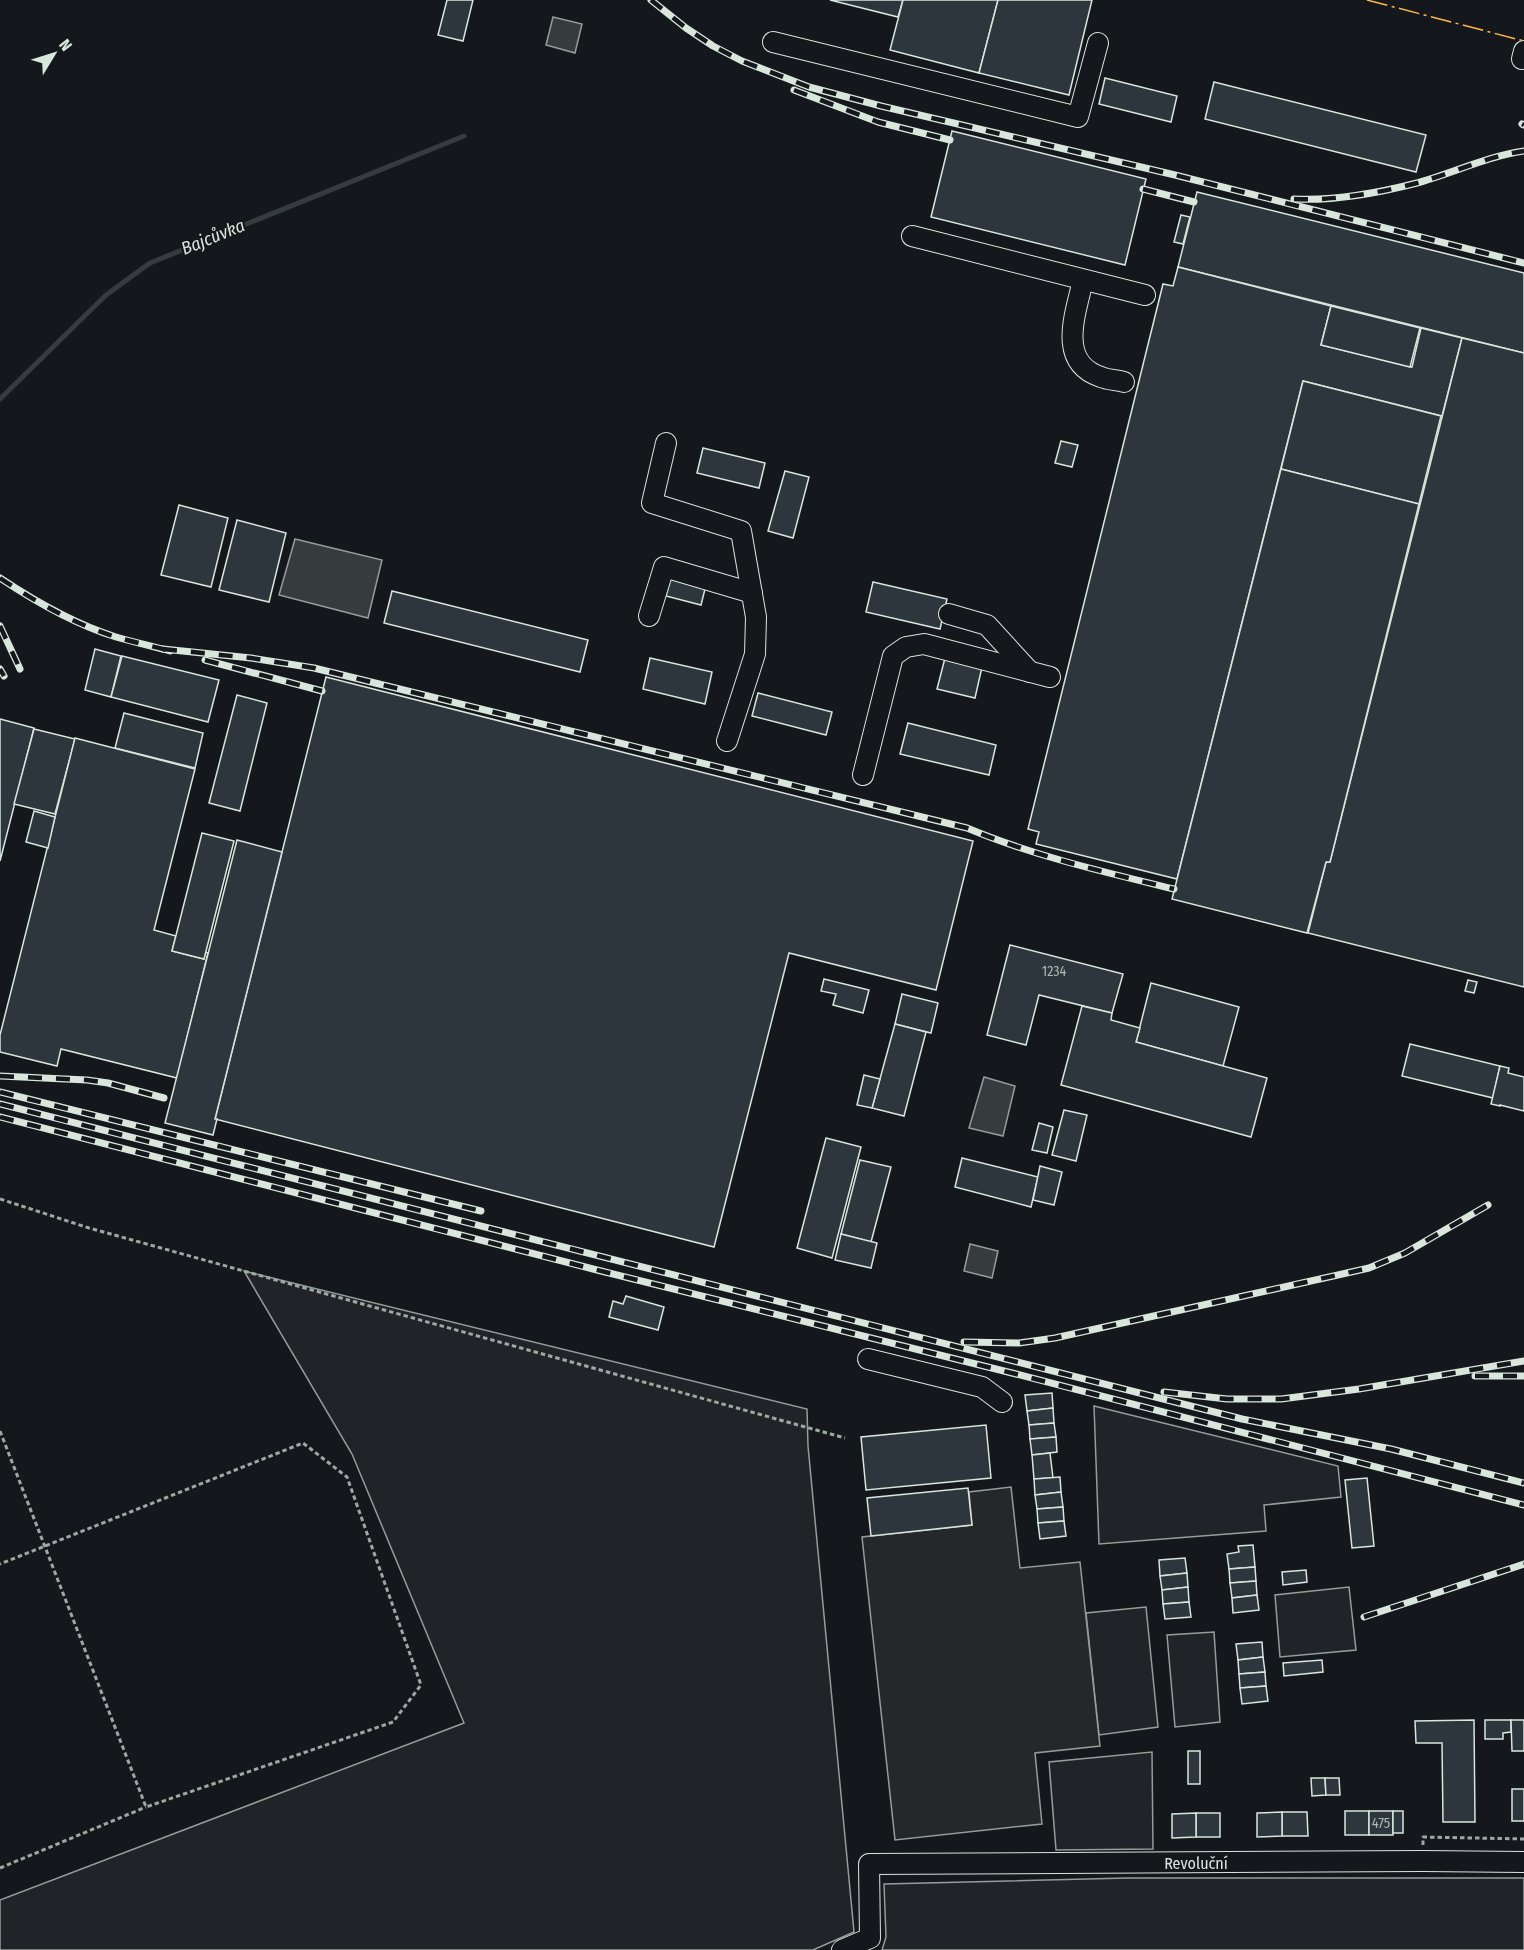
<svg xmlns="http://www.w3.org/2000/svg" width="1524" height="1950" font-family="'Fira Sans Condensed',sans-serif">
<rect width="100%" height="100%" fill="#14181c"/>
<g fill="#202428" stroke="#939e99" stroke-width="1.5">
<polygon points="244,1271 807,1409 808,1446 854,1932 813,1950 0,1950 0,1900 464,1723 352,1454"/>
<polygon points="1094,1406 1338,1466 1341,1497 1264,1505 1266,1531 1099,1544"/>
<polygon points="1349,1587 1356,1650 1280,1657 1275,1595"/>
<polygon points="1146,1607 1158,1727 1099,1735 1086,1613"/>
<polygon points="1214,1632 1220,1722 1175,1727 1167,1635"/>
<polygon points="1152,1752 1153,1849 1056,1850 1049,1762"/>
<polygon points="1127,1878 1524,1878 1524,1950 882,1950 886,1937 884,1884"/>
</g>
<polygon fill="#24282b" stroke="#939e99" stroke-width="1.5" points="1011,1487 1020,1568 1080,1562 1100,1746 1035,1753 1042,1824 895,1840 862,1537 972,1525 969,1492"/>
<g fill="#363b3e" stroke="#939e99" stroke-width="1.5">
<polygon points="553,17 582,24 575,53 546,45"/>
<polygon points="295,539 382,560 368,618 279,595"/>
<polygon points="984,1077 1015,1086 1003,1136 969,1128"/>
<polygon points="970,1244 998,1251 992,1278 964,1271"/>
</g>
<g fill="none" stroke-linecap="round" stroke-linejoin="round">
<polyline stroke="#363b3e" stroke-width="5" points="0,399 106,295 150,263 464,136"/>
</g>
<g fill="#2c363c" stroke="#d8e6dc" stroke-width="1.5">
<polygon points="447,0 473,0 463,41 438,35"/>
<polygon points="830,0 903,0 898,17"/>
<polygon points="903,0 998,0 979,73 890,50"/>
<polygon points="998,0 1092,0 1069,95 979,73"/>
<polygon points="1105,78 1177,96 1171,122 1099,104"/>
<polygon points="1214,82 1426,135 1416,172 1205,119"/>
<polygon points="952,131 1146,179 1125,265 931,217"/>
<polygon points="1197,192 1524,273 1524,353 1178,267"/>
<polygon points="1181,215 1190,217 1183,244 1174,242"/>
<polygon points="1178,267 1331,306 1321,345 1412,367 1421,328 1462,338 1442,416 1303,381 1177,879 1036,844 1039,832 1028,829 1163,284 1173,286"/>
<polygon points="1331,306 1420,328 1410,367 1321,345"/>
<polygon points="1462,338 1524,353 1524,987 1308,933 1326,862 1330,862"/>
<polygon points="1303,381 1441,416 1419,504 1281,469"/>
<polygon points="1061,441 1078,445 1072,467 1055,463"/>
<polygon points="703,448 765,463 759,488 697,473"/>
<polygon points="1281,469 1419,504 1330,862 1326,862 1307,933 1172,899"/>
<polygon points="785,471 809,477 793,538 768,531"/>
<polygon points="179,505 228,518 211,587 161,575"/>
<polygon points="237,520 286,533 269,602 219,590"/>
<polygon points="671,576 706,585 701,605 666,596"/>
<polygon points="873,582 947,599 940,629 866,612"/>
<polygon points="392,591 588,640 580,672 384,623"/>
<polygon points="95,649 121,656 111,697 85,690"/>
<polygon points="122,656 219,680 208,722 111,697"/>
<polygon points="650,658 712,672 705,704 643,689"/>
<polygon points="945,658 982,667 975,698 937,689"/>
<polygon points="326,677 973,841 936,990 789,953 714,1247 215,1119"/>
<polygon points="758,693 832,712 826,735 752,716"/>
<polygon points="237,695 267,703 240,811 209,803"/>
<polygon points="124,713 203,733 195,768 115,748"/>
<polygon points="0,719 34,728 0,861"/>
<polygon points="908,723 996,745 989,775 900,754"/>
<polygon points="34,729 75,739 55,814 14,804"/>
<polygon points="75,738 195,769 154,930 176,936 172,951 204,959 205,952 208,953 177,1078 61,1049 57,1066 0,1052 0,1035"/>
<polygon points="34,811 55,817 48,848 26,842"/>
<polygon points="202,833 234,841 204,959 172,951"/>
<polygon points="237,840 282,852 215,1119 217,1119 213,1135 165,1123"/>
<polygon points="1010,945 1123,974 1112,1013 1039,995 1026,1045 987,1035"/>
<polygon points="824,979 869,990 863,1013 833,1005 836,994 821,991"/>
<polygon points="1468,980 1477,982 1474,993 1465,991"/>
<polygon points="1151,983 1239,1007 1223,1066 1136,1042"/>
<polygon points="902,994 938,1003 931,1033 895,1024"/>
<polygon points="1082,1006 1112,1013 1111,1020 1140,1028 1136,1042 1267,1078 1251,1137 1061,1085"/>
<polygon points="895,1024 926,1032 904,1116 872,1108"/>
<polygon points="1410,1044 1500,1066 1493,1098 1402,1076"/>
<polygon points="1500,1066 1509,1068 1508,1073 1524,1077 1524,1111 1500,1105 1500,1106 1491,1104"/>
<polygon points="864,1075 880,1079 872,1108 857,1105"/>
<polygon points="1064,1110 1087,1115 1076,1161 1052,1155"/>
<polygon points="1039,1123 1053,1127 1047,1153 1032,1150"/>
<polygon points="826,1138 861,1147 832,1258 797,1248"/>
<polygon points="962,1158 1038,1177 1031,1207 955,1187"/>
<polygon points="860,1160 891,1167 871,1242 841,1234"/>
<polygon points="1040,1166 1062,1172 1054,1205 1033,1200"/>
<polygon points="841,1234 877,1243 871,1268 835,1260"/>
<polygon points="626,1296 664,1307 658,1330 609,1317 613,1301 623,1304"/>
<polygon points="1052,1393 1053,1408 1027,1411 1025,1395"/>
<polygon points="1053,1408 1054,1423 1029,1425 1027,1411"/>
<polygon points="1054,1423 1056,1437 1030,1439 1029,1425"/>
<polygon points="986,1425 991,1478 866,1490 861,1437"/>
<polygon points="1056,1437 1057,1452 1032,1455 1030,1439"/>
<polygon points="1050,1453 1053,1478 1034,1479 1032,1455"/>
<polygon points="1060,1477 1061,1492 1035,1495 1034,1479"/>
<polygon points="1367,1478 1374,1546 1352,1548 1345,1480"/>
<polygon points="968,1488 972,1525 871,1536 867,1498"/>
<polygon points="1061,1492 1063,1507 1037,1509 1035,1495"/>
<polygon points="1063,1507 1064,1521 1038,1523 1037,1509"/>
<polygon points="1064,1521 1066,1536 1040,1539 1038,1523"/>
<polygon points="1253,1545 1255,1567 1229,1569 1227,1554 1239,1552 1238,1546"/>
<polygon points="1185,1558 1187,1573 1160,1576 1159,1560"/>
<polygon points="1255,1567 1256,1581 1230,1583 1229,1569"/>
<polygon points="1306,1570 1307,1582 1283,1585 1282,1572"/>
<polygon points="1187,1573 1188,1587 1162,1590 1160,1576"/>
<polygon points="1256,1581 1257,1595 1232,1598 1230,1583"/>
<polygon points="1188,1587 1189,1602 1163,1604 1162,1590"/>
<polygon points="1257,1595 1259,1610 1233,1613 1232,1598"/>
<polygon points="1189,1602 1191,1617 1165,1619 1163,1604"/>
<polygon points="1262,1642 1263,1657 1238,1660 1236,1644"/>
<polygon points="1263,1657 1265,1672 1239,1674 1238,1660"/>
<polygon points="1322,1660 1323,1672 1284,1676 1283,1663"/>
<polygon points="1265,1672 1266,1686 1240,1688 1239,1674"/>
<polygon points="1266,1686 1268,1701 1242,1704 1240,1688"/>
<polygon points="1474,1720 1475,1822 1443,1822 1442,1743 1416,1743 1415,1721"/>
<polygon points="1485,1720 1511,1720 1511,1732 1503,1733 1503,1739 1485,1739"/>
<polygon points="1511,1720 1524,1720 1524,1751 1512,1751"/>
<rect x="1188" y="1751" width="12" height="33"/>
<polygon points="1311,1778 1325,1778 1326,1795 1312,1796"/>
<polygon points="1325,1778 1339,1778 1340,1795 1326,1795"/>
<rect x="1512" y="1789" width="12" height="32"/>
<rect x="1345" y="1811" width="24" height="24"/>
<rect x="1369" y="1811" width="24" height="24"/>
<rect x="1393" y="1811" width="10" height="22"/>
<polygon points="1282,1812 1307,1812 1308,1836 1282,1836"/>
<polygon points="1282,1812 1282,1836 1257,1837 1257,1813"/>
<rect x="1196" y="1813" width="24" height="24"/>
<polygon points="1196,1813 1196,1837 1172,1838 1172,1814"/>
</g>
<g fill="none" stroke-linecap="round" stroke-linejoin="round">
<g stroke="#d8e6dc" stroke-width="22">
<g id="minor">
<polyline points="773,42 1078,117 1098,43"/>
<polyline points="1522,59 1524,51"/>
<polyline points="912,236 1145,295"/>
<path d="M1083,280C1076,313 1056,362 1101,377C1108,380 1117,380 1124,382"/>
<polyline points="666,443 652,503 741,531 756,617 755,654 727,741"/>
<polyline points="949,614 987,625 1030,672"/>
<polyline points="649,616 664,567 752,593"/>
<polyline points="863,775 893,656 906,647 924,644 1050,677"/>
<polyline points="868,1359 982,1387 1002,1402"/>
<polyline points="842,1950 870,1938 869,1864 1422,1861 1524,1862"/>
</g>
</g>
<g stroke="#9da8a2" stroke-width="3" stroke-dasharray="4.5 3" stroke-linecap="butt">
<polyline points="0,1199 89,1228 845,1438"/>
<polyline points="0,1431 146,1807 393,1722 421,1685 347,1477 303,1443 0,1564"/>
<polyline points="1423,1845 1423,1837 1524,1839"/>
<polyline points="0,1868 146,1807"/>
</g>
<use href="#minor" stroke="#14181c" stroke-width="20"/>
<g stroke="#d8e6dc" stroke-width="7">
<g id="rail">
<polyline points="651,0 686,28 713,46 742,61 809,87 881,106 1175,175 1524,263"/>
<polyline points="794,90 878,122 950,140"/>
<polyline points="1522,124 1524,125"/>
<polyline points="1143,189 1194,202"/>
<path d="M1294,199C1334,201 1378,193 1417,183C1453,173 1488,156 1524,151"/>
<path d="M0,578C36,602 74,624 116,637C133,642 152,646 170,651"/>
<polyline points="0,626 20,669"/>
<path d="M163,649L251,658L314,668L967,828C1034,856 1104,872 1174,889"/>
<polyline points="205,660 322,691"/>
<polyline points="0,669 4,676"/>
<polyline points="0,1076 87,1080 108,1083 164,1098"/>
<polyline points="0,1092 481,1211"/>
<polyline points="0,1104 1242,1419 1391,1449 1524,1483"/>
<polyline points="0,1117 593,1269 1016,1374 1524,1505"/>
<polyline points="964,1342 1019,1343 1055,1338 1369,1268 1405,1253 1488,1205"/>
<polyline points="1475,1376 1524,1376"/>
<polyline points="1164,1392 1227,1399 1281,1399 1359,1389 1524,1361"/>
<polyline points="1364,1617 1524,1564"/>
</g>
</g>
<use href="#rail" stroke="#14181c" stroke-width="4.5" stroke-dasharray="14" stroke-linecap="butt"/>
<polyline stroke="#ffb74d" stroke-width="1.5" stroke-dasharray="21 4.5 3 4.5" stroke-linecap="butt" points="1367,0 1524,41"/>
</g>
<g text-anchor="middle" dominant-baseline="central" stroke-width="4.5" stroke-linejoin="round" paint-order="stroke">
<g font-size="14" fill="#adbab4">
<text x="1054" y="971">1234</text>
<text x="1381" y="1823">475</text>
</g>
<g font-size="16" fill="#d8e6dc" stroke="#14181c">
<text x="1196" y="1863">Revoluční</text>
</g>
<g font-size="18" font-style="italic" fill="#d8e6dc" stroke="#14181c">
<text transform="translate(213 237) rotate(-22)">Bajcůvka</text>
</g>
</g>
<g transform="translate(54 54) rotate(52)" stroke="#14181c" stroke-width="4.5" paint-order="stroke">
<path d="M0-4.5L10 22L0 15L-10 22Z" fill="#d8e6dc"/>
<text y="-9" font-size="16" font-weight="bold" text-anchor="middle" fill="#d8e6dc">N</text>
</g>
</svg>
